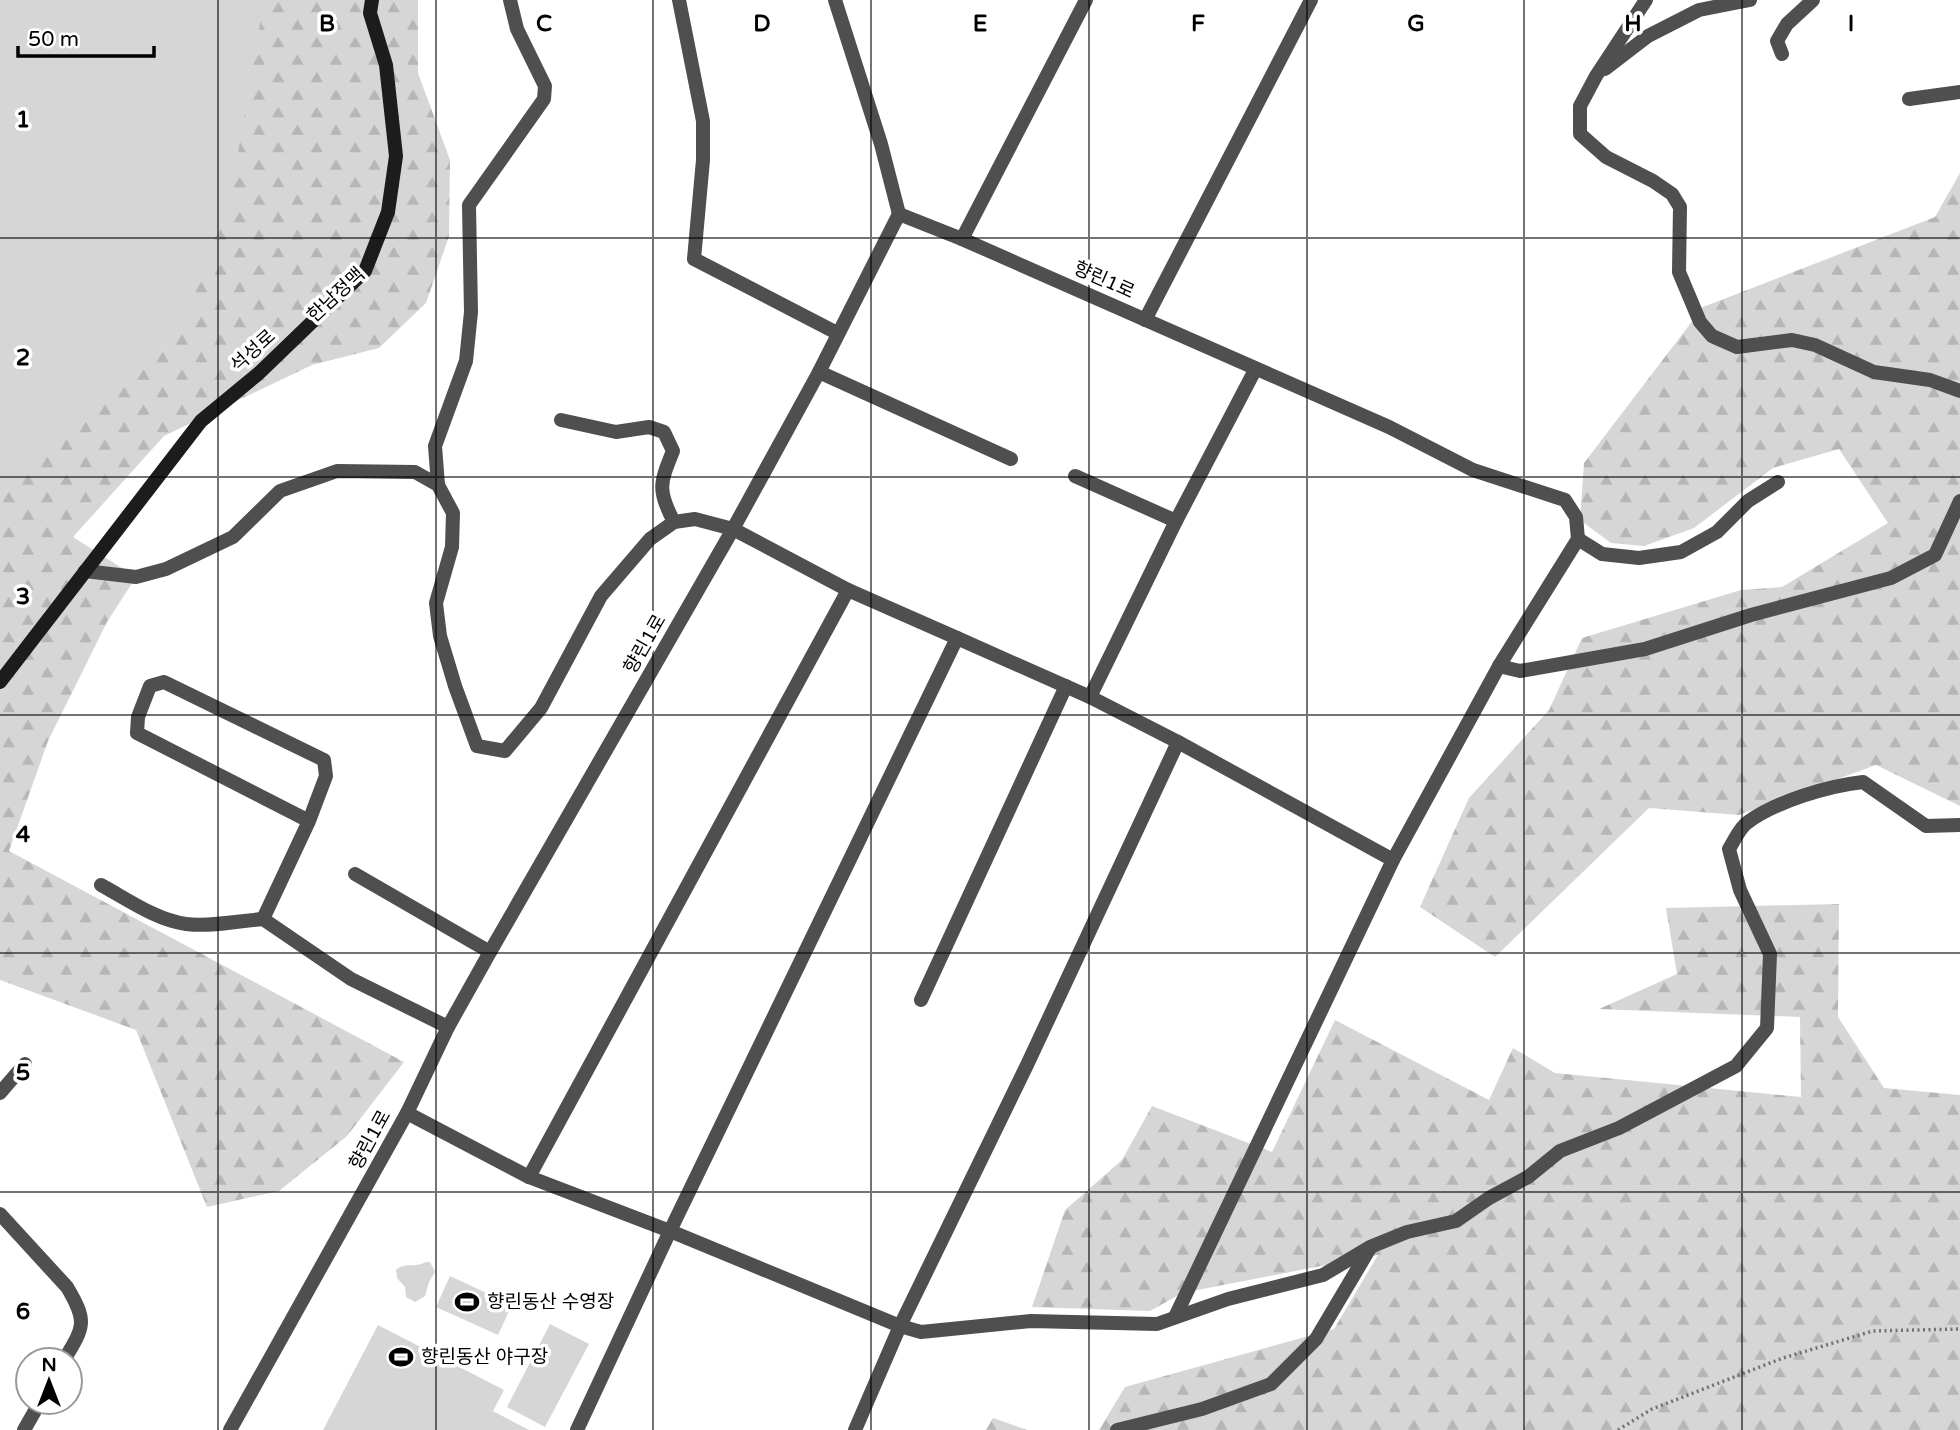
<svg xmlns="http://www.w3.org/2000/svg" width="1960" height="1430" font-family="'Varela Round','Noto Sans KR',sans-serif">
<defs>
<pattern id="forest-firs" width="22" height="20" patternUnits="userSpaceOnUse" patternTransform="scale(1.75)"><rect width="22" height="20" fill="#d6d6d6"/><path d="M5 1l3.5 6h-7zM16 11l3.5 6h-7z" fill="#b6b6b6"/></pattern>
</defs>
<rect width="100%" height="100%" fill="#fff"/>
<g fill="#d6d6d6">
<polygon points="0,0 269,0 242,202 191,324 0,501"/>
<path d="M426,1262H430L435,1272L429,1282L425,1296L415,1302L406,1297L405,1287L397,1278L396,1270C404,1262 415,1268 426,1262Z"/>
<polygon points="450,1276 512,1305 498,1335 436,1307"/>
<polygon points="550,1324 589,1344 545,1427 507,1407"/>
<polygon points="378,1325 504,1390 493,1411 529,1430 323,1430"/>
</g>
<g fill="url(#forest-firs)">
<polygon points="264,0 418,0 418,73 450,160 449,236 426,303 379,348 312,365 164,436 73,537 136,577 107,622 48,741 9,851 404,1062 347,1136 279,1191 207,1207 136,1030 0,980 0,500 180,334 231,194"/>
<polygon points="1960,173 1960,806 1876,765 1739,815 1649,808 1495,957 1420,907 1469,798 1549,710 1582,638 1741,590 1782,587 1888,523 1839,449 1773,468 1694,528 1644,546 1611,543 1580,520 1584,463 1703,307 1935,217"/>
<polygon points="1839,904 1838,1017 1884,1088 1960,1095 1960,1430 1099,1430 1125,1387 1334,1329 1378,1255 1182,1293 1150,1311 1032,1307 1065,1210 1122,1160 1152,1106 1272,1152 1335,1020 1489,1100 1513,1048 1555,1073 1801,1097 1800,1017 1599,1009 1677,974 1666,908"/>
<polygon points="993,1418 1027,1430 986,1430"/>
</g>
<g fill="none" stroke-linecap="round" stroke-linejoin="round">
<polyline stroke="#717171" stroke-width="3.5" stroke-dasharray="2 3.5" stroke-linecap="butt" points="1618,1430 1652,1409 1783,1358 1873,1331 1960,1329"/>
<g stroke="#4f4f4f" stroke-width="14">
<polyline points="679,0 703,121 703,160 694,259 837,333"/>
<polyline points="835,0 881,144 899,214"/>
<polyline points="1646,0 1596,76 1580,106 1580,134 1606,157 1653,181 1672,194 1680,207 1679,272 1700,322 1712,336 1737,347 1792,340 1815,345 1874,372 1930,380 1960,391"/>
<polyline points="1782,54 1777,41 1787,24 1813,0"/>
<polyline points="1605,69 1648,36 1699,10 1750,0"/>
<polyline points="1909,99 1960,92"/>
<polyline points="962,239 1086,0"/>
<polyline points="1145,320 1311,0"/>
<polyline points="819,372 1011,459"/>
<path d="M561,420L616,432L649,427L664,432L673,451C660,483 657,490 674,522"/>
<polyline points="1075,476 1176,521"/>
<polyline points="438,485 435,446 466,361 471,312 469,205 544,99 545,86 517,29 510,0"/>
<polyline points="1578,539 1602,554 1639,558 1681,552 1717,532 1748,501 1778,482"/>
<polyline points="85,571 136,577 166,569 233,537 280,491 337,471 415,472 438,485 453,513 452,547 436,603 440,636 455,686 477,746 505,751 541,708 601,596 650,539 674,522 695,519 733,529 848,590 957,638 670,1231 577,1430"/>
<polyline points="957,638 1090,697 1178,742 1393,860"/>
<polyline points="1499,666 1520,671 1645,649 1751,615 1891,578 1935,555 1960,501"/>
<polyline points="1090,697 1176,521 1255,370"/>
<polyline points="309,821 326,776 324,760 164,682 150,686 138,717 137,733 309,821 263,919 351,979 448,1027"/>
<polyline points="355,874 490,952"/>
<path d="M101,885C127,899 156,920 186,924C211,927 238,921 263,919"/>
<polyline points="921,1000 1066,686"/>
<polyline points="0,1093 25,1064"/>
<path d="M407,1113L529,1177L670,1231L900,1326L921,1332L1031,1321L1157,1324L1228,1299L1323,1275L1370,1247L1407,1232L1456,1221L1489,1198L1528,1177L1560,1151L1619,1128L1736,1066L1767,1028L1770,954L1740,890L1729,849C1734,841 1740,827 1748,822C1777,801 1828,786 1863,782L1926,826L1960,825"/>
<polyline points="529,1177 848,590"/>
<path d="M0,1214L67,1287C88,1322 84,1327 64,1360"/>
<polyline points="24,1430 40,1402"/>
<polyline points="230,1430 407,1113 448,1027 490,952 733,529 819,372 899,214 962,239 1389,427 1473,470 1565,500 1576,517 1578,539 1499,666 1393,860 1175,1317"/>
<polyline points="855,1430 900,1326 1027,1065 1178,742"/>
<polyline points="1117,1430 1202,1409 1271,1384 1316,1339 1370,1248"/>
</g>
<polyline stroke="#1c1c1c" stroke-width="14" points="0,682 201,421 258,374 365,271 388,212 396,156 386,65 370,13 372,0"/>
</g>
<path fill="none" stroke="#000" stroke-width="2" stroke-opacity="0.55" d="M218,0V1430M436,0V1430M653,0V1430M871,0V1430M1089,0V1430M1307,0V1430M1524,0V1430M1742,0V1430M0,238H1960M0,477H1960M0,715H1960M0,953H1960M0,1192H1960"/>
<defs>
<g id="stadium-bare" transform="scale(1.89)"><path d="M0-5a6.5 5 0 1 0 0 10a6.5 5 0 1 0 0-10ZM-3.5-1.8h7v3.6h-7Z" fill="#000" stroke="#fff" stroke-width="2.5" paint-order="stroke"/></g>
</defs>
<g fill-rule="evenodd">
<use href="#stadium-bare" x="467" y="1302"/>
<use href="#stadium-bare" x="401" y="1357"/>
</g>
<g text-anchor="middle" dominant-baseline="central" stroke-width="7" stroke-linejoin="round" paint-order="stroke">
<g font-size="19" fill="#000" stroke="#fff">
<text transform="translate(1104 280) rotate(24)">향린1로</text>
<text transform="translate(336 295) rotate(-43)">한남정맥</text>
<text transform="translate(253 351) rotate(-42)">석성로</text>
<text transform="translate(645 644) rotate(-60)">향린1로</text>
<text transform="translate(370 1140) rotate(-61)">향린1로</text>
</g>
<g font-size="19" fill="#000" stroke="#fff" text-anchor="start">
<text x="487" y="1302">향린동산 수영장</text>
<text x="421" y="1357">향린동산 야구장</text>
</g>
</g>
<g font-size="23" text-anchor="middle" font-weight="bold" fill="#000" stroke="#fff" stroke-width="7" stroke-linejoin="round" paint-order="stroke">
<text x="327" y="31">B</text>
<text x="544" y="31">C</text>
<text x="762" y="31">D</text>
<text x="980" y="31">E</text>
<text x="1198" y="31">F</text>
<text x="1416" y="31">G</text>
<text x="1633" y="31">H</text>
<text x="1851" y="31">I</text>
<text x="23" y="127">1</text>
<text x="23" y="365">2</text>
<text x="23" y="604">3</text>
<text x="23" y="842">4</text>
<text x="23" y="1080">5</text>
<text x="23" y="1319">6</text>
</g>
<g transform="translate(49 1381)"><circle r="33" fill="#ffffff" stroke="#999999" stroke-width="2"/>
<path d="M0-5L12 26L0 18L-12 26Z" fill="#000000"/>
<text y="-10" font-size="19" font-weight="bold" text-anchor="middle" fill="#000000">N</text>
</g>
<path d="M18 46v10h136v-10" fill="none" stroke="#000000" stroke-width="3.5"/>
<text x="28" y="46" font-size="21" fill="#000000" stroke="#ffffff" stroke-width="5" paint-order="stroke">50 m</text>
</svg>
